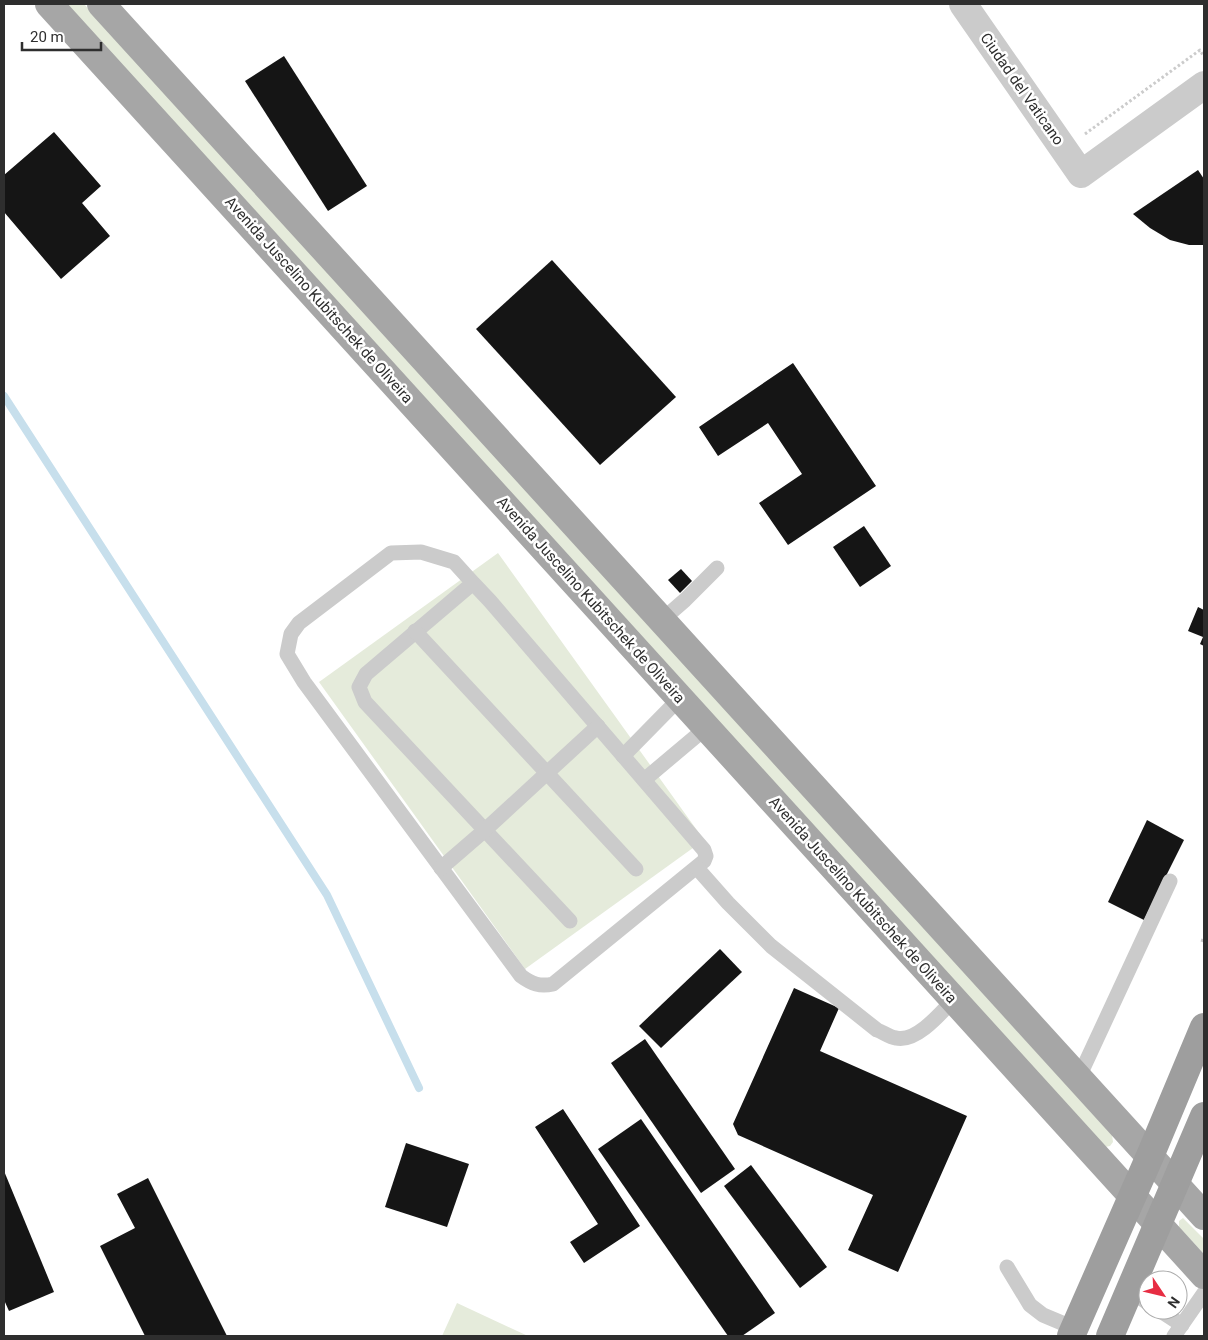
<svg xmlns="http://www.w3.org/2000/svg" width="1208" height="1340" font-family="Roboto,sans-serif">
<rect width="100%" height="100%" fill="#fff"/>
<g fill="#e5ebdb">
<polygon points="65,4 84,4 1112,1135 1113,1142 1110,1146 1105,1147"/>
<polygon points="498,553 704,840 525,969 319,682"/>
<polygon points="1183,1218 1204,1239 1204,1254 1179,1227 1179,1221"/>
<polygon points="457,1303 528,1336 442,1336"/>
</g>
<g fill="none" stroke-linecap="round" stroke-linejoin="round">
<polyline stroke="#c7dfec" stroke-width="8" points="4,396 327,895 419,1088"/>
</g>
<g fill="#151515">
<polygon points="284,56 367,186 328,211 245,81"/>
<polygon points="54,132 101,186 82,203 110,236 61,279 4,212 4,175"/>
<polygon points="1198,170 1204,179 1204,245 1189,245 1170,240 1150,228 1133,214"/>
<polygon points="552,260 676,397 600,465 476,329"/>
<polygon points="793,363 876,486 788,545 759,503 802,474 768,423 718,456 699,427"/>
<polygon points="864,526 891,566 860,587 833,547"/>
<polygon points="681,569 692,581 680,593 668,580"/>
<polygon points="1198,607 1204,610 1204,646 1200,644 1203,637 1188,631"/>
<polygon points="1147,820 1184,840 1144,920 1108,902"/>
<polygon points="720,949 742,972 661,1048 639,1026"/>
<polygon points="794,988 839,1008 820,1051 967,1116 898,1272 848,1250 873,1195 738,1135 733,1124"/>
<polygon points="645,1039 735,1169 701,1193 611,1063"/>
<polygon points="563,1109 640,1226 584,1263 570,1242 598,1224 535,1127"/>
<polygon points="641,1119 775,1313 742,1336 728,1336 598,1149"/>
<polygon points="406,1143 469,1164 447,1227 385,1207"/>
<polygon points="751,1165 827,1267 800,1288 724,1186"/>
<polygon points="4,1171 54,1292 9,1311 4,1300"/>
<polygon points="148,1178 227,1336 145,1336 100,1246 135,1228 117,1194"/>
</g>
<g fill="none" stroke-linecap="round" stroke-linejoin="round">
<g stroke="#cbcbcb" stroke-width="3" stroke-dasharray="2.5 2.5" stroke-linecap="butt">
<polyline points="1085,134 1200,50 1203,55"/>
<polyline points="1201,940 1204,941"/>
</g>
<g stroke="#cbcbcb" stroke-width="15">
<path d="M473,583L454,562L421,552L391,553L299,623L291,634L287,654L304,682L521,976C532,984 540,987 553,984L704,861L706,856L704,850L490,601L473,583L366,674L359,687L365,702L570,921"/>
<polyline points="662,620 685,600 717,568"/>
<polyline points="415,631 636,869"/>
<polyline points="623,756 680,698"/>
<polyline points="644,780 707,727"/>
<polyline points="441,868 485,830 598,726"/>
<path d="M697,868L728,903L771,946L877,1030C883,1032 889,1037 896,1038C916,1043 941,1013 954,999"/>
<polyline points="1079,1077 1170,881"/>
<polyline points="1007,1267 1030,1305 1043,1315 1074,1328"/>
<polyline points="1130,1291 1148,1303"/>
<polyline points="1159,1310 1182,1325"/>
<polyline points="1174,1336 1204,1293"/>
</g>
<polyline stroke="#cbcbcb" stroke-width="28" points="963,4 1081,174 1204,85"/>
<g stroke="#a6a6a6" stroke-width="28">
<polyline points="49,4 1204,1275"/>
<polyline points="101,4 1204,1216"/>
</g>
<g stroke="#9e9e9e" stroke-width="28">
<polyline points="1071,1336 1150,1156 1204,1027"/>
<polyline points="1110,1336 1204,1116"/>
</g>
</g>
<g text-anchor="middle" dominant-baseline="central" stroke-width="5" stroke-linejoin="round" paint-order="stroke">
<g font-size="15" fill="#2e2e2e" stroke="#fff">
<text transform="translate(1022 89) rotate(55)">Ciudad del Vaticano</text>
<text transform="translate(319 300) rotate(48)">Avenida Juscelino Kubitschek de Oliveira</text>
<text transform="translate(591 600) rotate(48)">Avenida Juscelino Kubitschek de Oliveira</text>
<text transform="translate(863 900) rotate(48)">Avenida Juscelino Kubitschek de Oliveira</text>
</g>
</g>
<rect width="1208" height="1340" fill="none" stroke="#2e2e2e" stroke-width="10"/>
<g transform="translate(1163 1295) rotate(125)"><circle r="24" fill="#ffffff" stroke="#ababab"/>
<path d="M0-4L9 19L0 12L-9 19Z" fill="#e72d43"/>
<text y="-8" font-size="14" font-weight="bold" text-anchor="middle" fill="#2e2e2e">N</text>
</g>
<path d="M22 42v8h79v-8" fill="none" stroke="#2e2e2e" stroke-width="2.5"/>
<text x="30" y="42" font-size="15" fill="#2e2e2e" stroke="#ffffff" stroke-width="4" paint-order="stroke">20 m</text>
</svg>
